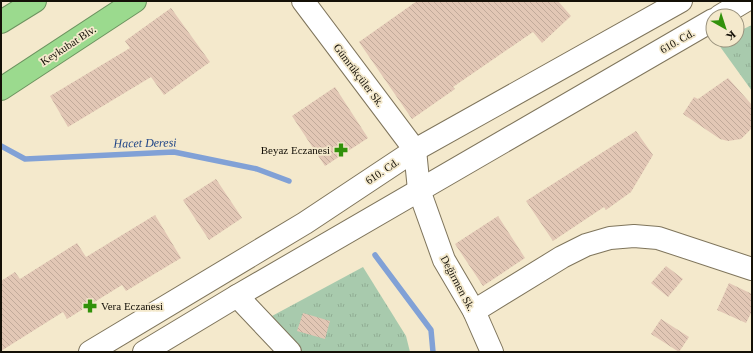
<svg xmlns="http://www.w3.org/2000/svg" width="753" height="353" font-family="'Times New Roman',serif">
<defs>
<pattern id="park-tufts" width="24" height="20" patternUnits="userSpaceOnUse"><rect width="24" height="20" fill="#a8caad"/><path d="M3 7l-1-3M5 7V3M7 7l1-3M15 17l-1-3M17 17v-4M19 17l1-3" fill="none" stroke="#90ac93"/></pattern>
<pattern id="building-back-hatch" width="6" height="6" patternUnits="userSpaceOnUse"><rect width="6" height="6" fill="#e2c7b5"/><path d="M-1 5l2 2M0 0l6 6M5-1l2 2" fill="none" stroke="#c1aa9a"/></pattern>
</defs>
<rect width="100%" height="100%" fill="#f4e9cc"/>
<g fill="url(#park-tufts)">
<polygon points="752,25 752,91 716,41 737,40 737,32"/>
<polygon points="363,267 406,336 410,352 302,352 272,316"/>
</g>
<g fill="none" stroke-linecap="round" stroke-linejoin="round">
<g stroke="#81a1d6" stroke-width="5.5">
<polyline points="1,146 25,159 174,152 257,169 289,181"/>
<polyline points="375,255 431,330 433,352"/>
</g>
</g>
<g fill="url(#building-back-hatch)">
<polygon points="417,1 558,1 571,16 542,43 533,32 453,87 455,89 412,119 359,42"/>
<polygon points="171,8 210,62 164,95 151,77 68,127 50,96 130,48 125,41"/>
<polygon points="728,78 752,105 752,128 741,139 728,141 720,139 683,114 694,97 698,99"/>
<polygon points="335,87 368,138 325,166 292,116"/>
<polygon points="636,131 653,155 631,192 606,210 604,207 553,241 526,201"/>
<polygon points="216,179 242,218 209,240 183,200"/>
<polygon points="155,215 181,258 126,291 122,285 67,319 63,312 1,351 1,281 15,272 20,279 77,243 86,257"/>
<polygon points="498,216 525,258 483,286 455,244"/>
<polygon points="666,266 683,279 668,297 651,283"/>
<polygon points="729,283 752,294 752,311 746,323 717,310"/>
<polygon points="303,313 330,321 325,339 297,331"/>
<polygon points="661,319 689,337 679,352 651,334"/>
</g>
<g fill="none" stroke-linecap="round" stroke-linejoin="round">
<g stroke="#7f755c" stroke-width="24">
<g id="street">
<polyline points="303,1 415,150"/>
<polyline points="720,16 745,1"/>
<polyline points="415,150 419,190 444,260 474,311 492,352"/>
<polyline points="237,296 290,352"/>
<polyline points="474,311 562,257 586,245 610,238 634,236 658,238 752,269"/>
<polyline points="90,352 305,223 415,150 681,1"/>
<polyline points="144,352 237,296 713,20"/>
</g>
</g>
<g stroke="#6c935f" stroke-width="24">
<g id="highway">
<polyline points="1,22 35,1"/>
<polyline points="1,89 135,1"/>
</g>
</g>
<use href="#street" stroke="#fff" stroke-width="22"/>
<use href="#highway" stroke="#9bda8e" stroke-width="22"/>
</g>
<defs>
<g id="pharmacy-bare" transform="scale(1.08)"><path d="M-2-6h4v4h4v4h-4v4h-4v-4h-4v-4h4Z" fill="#31910a" stroke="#f4e9cc" stroke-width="2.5" paint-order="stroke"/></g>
</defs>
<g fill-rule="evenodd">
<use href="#pharmacy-bare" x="341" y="150"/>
<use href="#pharmacy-bare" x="90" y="306"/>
</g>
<g text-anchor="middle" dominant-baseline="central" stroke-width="3.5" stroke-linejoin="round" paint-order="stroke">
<g font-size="11" fill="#141007" stroke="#f4e9cc">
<text transform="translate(677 41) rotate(-30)">610. Cd.</text>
<text transform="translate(68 45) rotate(-33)">Keykubat Blv.</text>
<text transform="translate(359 75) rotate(53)">Gümrükçüler Sk.</text>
<text transform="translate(382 171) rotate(-34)">610. Cd.</text>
<text transform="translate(458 283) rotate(62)">Değirmen Sk.</text>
</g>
<g font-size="11" fill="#141007" stroke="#f4e9cc" text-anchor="end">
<text x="330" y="150">Beyaz Eczanesi</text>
<text x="101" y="306" text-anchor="start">Vera Eczanesi</text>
</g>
<g font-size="12" font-style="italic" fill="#214687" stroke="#f4e9cc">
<text transform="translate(145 143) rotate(-1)">Hacet Deresi</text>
</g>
</g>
<rect width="753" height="353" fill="none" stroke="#141007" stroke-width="4"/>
<g transform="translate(725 28) rotate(141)"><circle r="19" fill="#f4e9cc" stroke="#9a927d"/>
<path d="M0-3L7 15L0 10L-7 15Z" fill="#31910a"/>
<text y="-6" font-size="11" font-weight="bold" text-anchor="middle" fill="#141007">K</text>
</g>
</svg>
